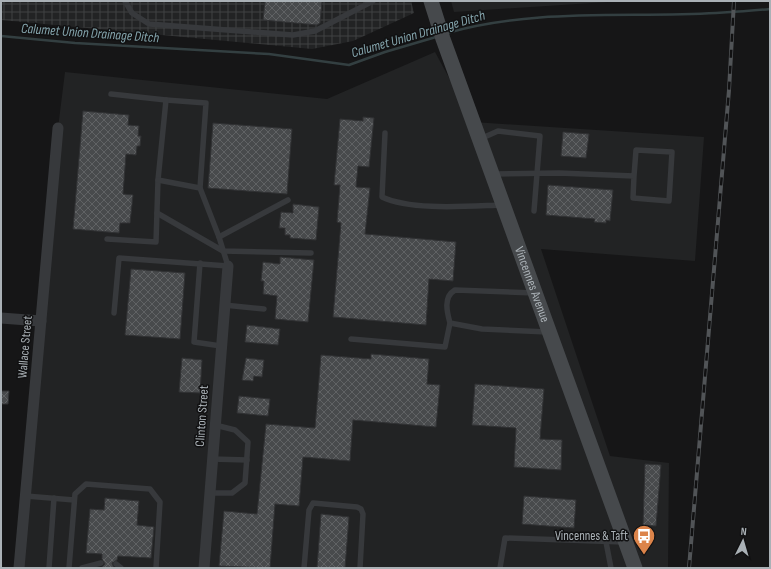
<svg xmlns="http://www.w3.org/2000/svg" width="771" height="569" font-family="'Sofia Sans Condensed',sans-serif">
<defs>
<pattern id="industrial-grid" width="8" height="8" patternUnits="userSpaceOnUse"><rect width="8" height="8" fill="#222324"/><path d="M0 4h8M4 0v8" fill="none" stroke="#3f4142"/></pattern>
<pattern id="building-cross-hatch" width="8" height="8" patternUnits="userSpaceOnUse"><rect width="8" height="8" fill="#484a4c"/><path d="M0 0l8 8M0 8l8-8" fill="none" stroke="#606264"/></pattern>
</defs>
<rect width="100%" height="100%" fill="#161617"/>
<g fill="#222324">
<polygon points="451,1 623,1 454,12"/>
<polygon points="435,52 473,122 704,137 695,261 541,249 610,456 669,463 668,568 19,568 58,128 65,72 327,99"/>
</g>
<polygon fill="url(#industrial-grid)" points="1,1 411,1 414,13 353,41 312,49 1,20"/>
<g fill="none" stroke-linecap="round" stroke-linejoin="round">
<g stroke="#333f41" stroke-width="2.5">
<path d="M447,33C534,8 626,18 716,13C734,12 752,11 770,9"/>
<polyline points="1,36 75,43 269,54 349,65 385,52 436,37"/>
</g>
</g>
<g fill="url(#building-cross-hatch)" stroke="#303133">
<polygon points="265,1 322,1 320,23 317,25 263,20"/>
<polygon points="83,111 129,115 128,125 139,126 138,136 141,136 140,146 137,146 136,155 126,154 123,194 133,195 130,223 120,223 119,233 73,229"/>
<polygon points="363,117 374,118 369,167 358,166 356,187 370,188 365,234 456,242 453,281 429,279 426,325 333,317 341,223 337,222 340,185 334,185 340,119 363,121"/>
<polygon points="213,123 292,129 287,194 208,188"/>
<polygon points="563,132 589,134 586,158 561,156"/>
<polygon points="548,185 613,190 610,221 606,220 606,223 594,222 595,219 546,215"/>
<polygon points="293,204 319,207 316,240 290,238 290,235 285,235 285,228 279,228 281,212 293,213"/>
<polygon points="280,257 314,260 308,322 275,319 277,296 263,294 264,281 261,281 263,262 280,264"/>
<polygon points="131,269 185,273 180,339 125,335"/>
<polygon points="247,325 280,329 278,345 245,342"/>
<polygon points="371,354 429,359 427,384 440,385 436,427 353,420 350,461 303,457 299,506 275,504 270,568 219,566 224,511 257,514 266,424 315,428 321,355 371,359"/>
<polygon points="182,358 202,360 200,393 179,392"/>
<polygon points="246,358 264,360 262,377 254,376 253,381 242,380"/>
<polygon points="475,384 544,389 540,439 562,440 561,470 514,467 516,428 472,425"/>
<polygon points="1,391 9,391 8,404 1,404"/>
<polygon points="239,396 270,399 268,416 237,413"/>
<polygon points="645,464 661,465 656,526 643,525"/>
<polygon points="524,496 576,500 574,528 522,524"/>
<polygon points="105,498 139,501 137,525 154,527 151,558 118,556 117,560 112,563 114,568 101,568 105,564 102,559 102,554 86,553 90,509 104,510"/>
<polygon points="321,514 349,517 345,568 317,568"/>
</g>
<g fill="none" stroke-linecap="round" stroke-linejoin="round">
<g stroke="#37393c" stroke-width="5.5">
<polyline points="125,1 132,13 149,24 293,35 315,31 373,1"/>
<polyline points="166,100 206,103 200,188"/>
<path d="M385,133L382,197C412,211 469,206 503,205"/>
<polyline points="480,139 498,131 540,136 534,211"/>
<polyline points="493,174 559,173 634,176 636,150 672,152 669,201 633,198 634,176"/>
<polyline points="157,213 223,251 311,253"/>
<polyline points="219,237 288,200"/>
<polyline points="107,239 156,242 158,180 166,100 111,94"/>
<polyline points="200,263 194,342 221,346"/>
<path d="M535,293L455,290C443,297 447,312 450,323L482,329L548,332"/>
<polyline points="224,305 264,309"/>
<polyline points="114,313 119,258 228,266 219,237 200,188 158,180"/>
<polyline points="351,339 445,347 450,323"/>
<polyline points="212,459 247,460"/>
<polyline points="210,493 232,493 245,483 248,442 235,430 215,425"/>
<polyline points="26,496 74,500"/>
<polyline points="606,542 611,568"/>
<polyline points="116,564 121,568"/>
<polyline points="49,568 54,498"/>
<polyline points="69,568 75,494 86,484 150,489 160,502 156,568"/>
<polyline points="82,568 101,563"/>
<polyline points="304,568 309,510 313,503 357,507 361,509 363,514 360,568"/>
<polyline points="500,568 505,538 624,542"/>
</g>
<g stroke="#37393c" stroke-width="11">
<polyline points="1,318 41,321"/>
<polyline points="19,568 58,128"/>
<polyline points="204,568 228,266"/>
</g>
<path stroke="#46494c" stroke-width="15" id="s1" d="M431,1L443,39L635,568"/>
<g stroke="#515457" stroke-width="4">
<polyline id="rail" points="689,568 729,90 734,1"/>
</g>
<use href="#rail" stroke="#111112" stroke-width="2.5" stroke-dasharray="8" stroke-linecap="butt"/>
</g>
<defs>
<g id="bus-pin" transform="scale(1.15)"><path d="M0 17L-7.5 6A9.5 9.5 0 1 1 7.5 6Z" fill="#dc844a" stroke="#111112"/><path d="M-5-6H5V4H4V6H2V4H-2V6H-4V4H-5ZM-3.5-4V0h7V-4ZM-3.5 1.2v1.5H-2V1.2ZM2 1.2v1.5H3.5V1.2Z" fill="#fff"/></g>
</defs>
<g fill-rule="evenodd">
<use href="#bus-pin" x="644" y="536"/>
</g>
<g text-anchor="middle" dominant-baseline="central" stroke-width="3" stroke-linejoin="round" paint-order="stroke">
<g font-size="13" fill="#aab1b6" stroke="#111112">
<text stroke="none"><textPath href="#s1" startOffset="301">Vincennes Avenue</textPath></text>
<text transform="translate(25 347) rotate(-85)">Wallace Street</text>
<text transform="translate(202 416) rotate(-86)">Clinton Street</text>
</g>
<g font-size="13" fill="#aab1b6" stroke="#111112" text-anchor="end">
<text x="628" y="536">Vincennes &amp; Taft</text>
</g>
<g font-size="14" font-style="italic" fill="#85a5ad" stroke="#111112">
<text transform="translate(90 33) rotate(4)">Calumet Union Drainage Ditch</text>
<text transform="translate(418 34) rotate(-16)">Calumet Union Drainage Ditch</text>
</g>
</g>
<rect width="771" height="569" fill="none" stroke="#aab1b6" stroke-width="4"/>
<g transform="translate(743 541) rotate(5)" stroke="#111112" stroke-width="3" paint-order="stroke">
<path d="M0-3L7 15L0 10L-7 15Z" fill="#aab1b6"/>
<text y="-6" font-size="11" font-weight="bold" text-anchor="middle" fill="#aab1b6">N</text>
</g>
</svg>
